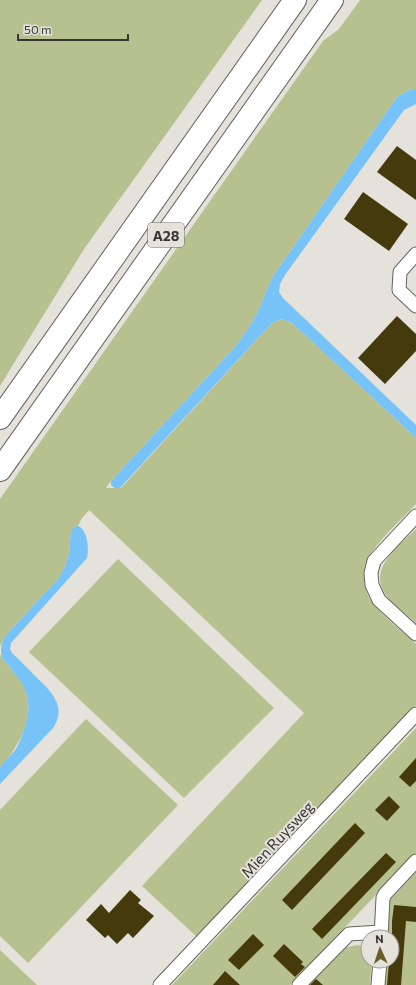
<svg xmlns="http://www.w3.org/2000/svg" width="416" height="985" font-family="Commissioner,sans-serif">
<rect width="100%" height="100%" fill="#e4e2db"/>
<g fill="#b7c08f">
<polygon points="0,0 262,0 84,249 0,386"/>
<path d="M360,0H416V89H411L397,97L276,272C268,284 265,296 259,309C253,323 243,336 234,348L111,481L106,488H121L272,323L282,319L292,323L416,438V504C401,520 377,541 367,560C361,572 364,591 371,601C383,617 402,631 416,644V705L197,937L142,886L304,713L89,510L82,518L78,526L74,527L71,531L69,553L65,567L58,579L6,635L0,646V499L323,41L339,29Z"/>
<path d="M416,529V623C408,615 398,608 390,600C364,571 396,549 416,529Z"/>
<polygon points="118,559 274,708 184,798 29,652"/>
<path d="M0,654C5,664 14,671 21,681C39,710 21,745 0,767Z"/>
<polygon points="86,719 178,805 28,963 0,936 0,810"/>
<polygon points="416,728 416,853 290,985 172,985"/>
<polygon points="416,872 416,985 384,985 386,961 392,961 392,937 388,937 390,900"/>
<polygon points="358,945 363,947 367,950 368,961 372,961 370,985 309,985 342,951 347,947"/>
<polygon points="0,950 37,985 0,985"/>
</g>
<g fill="#77c3f7">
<path d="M411,89H416V104L404,110L285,275L280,284L279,292L283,298L416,425V438L292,323L282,319L272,323L120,488C116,489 114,488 111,485V481L234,348C243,336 253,323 259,309C265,296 268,284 276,272L397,97Z"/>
<path d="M78,526C88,530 89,549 87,558L11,643L10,649L12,653C19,660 27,667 34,675C50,690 68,706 53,728L0,784C0,779 0,773 0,768C2,762 14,753 17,747C20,741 23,733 25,726C35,694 22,682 2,658C0,649 1,642 6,635L58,579L65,567L69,553L71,531L74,527Z"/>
</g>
<g fill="#453a0c">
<polygon points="397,146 416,160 416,200 377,172"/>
<polygon points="363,192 408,224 389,251 344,219"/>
<polygon points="397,316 416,334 416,351 385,384 358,358"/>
<polygon points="416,758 416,781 410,787 399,777"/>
<polygon points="389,796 400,807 387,821 375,810"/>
<polygon points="355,823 365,833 292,910 282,900"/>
<polygon points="386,853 396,862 322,939 312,929"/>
<polygon points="130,890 141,900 138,903 154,916 133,938 128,933 117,944 108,935 105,938 86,920 101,904 109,913"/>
<polygon points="394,905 416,907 416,922 406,921 401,985 387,985 389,961 392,961 392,921"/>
<polygon points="253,934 264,945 239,970 228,960"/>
<polygon points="284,944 303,962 301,964 305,967 295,977 273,956"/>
<polygon points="225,971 240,985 213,985"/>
<polygon points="316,979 323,985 310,985"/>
</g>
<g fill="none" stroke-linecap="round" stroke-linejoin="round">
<g stroke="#65635d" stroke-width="15">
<g id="street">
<polyline points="416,254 400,272 399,290 416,306"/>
<polyline points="416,516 374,561 371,573 372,585 379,600 416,634"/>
<polyline points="381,937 383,898 385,894 416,861"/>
<polyline points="160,985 416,714"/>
<polyline points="299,985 349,934 381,932"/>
<polyline points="378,985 380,961"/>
</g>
</g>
<g stroke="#65635d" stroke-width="24">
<g id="highway">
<polyline points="0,418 295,0"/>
<polyline points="0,470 332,0"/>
</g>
</g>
<use href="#street" stroke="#fff" stroke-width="13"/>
<use href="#highway" stroke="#fff" stroke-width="22"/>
</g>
<g text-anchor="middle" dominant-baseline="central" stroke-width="4" stroke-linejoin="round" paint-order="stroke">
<rect fill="#e4e2db" stroke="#6a6965" stroke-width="1" x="148" y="223" width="36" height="24" rx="3"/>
<g font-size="14" font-weight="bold" fill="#363532">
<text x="166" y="235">A28</text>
</g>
<g font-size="15" fill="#363532" stroke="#e4e2db">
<text transform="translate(277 839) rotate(-47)">Mien Ruysweg</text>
</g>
</g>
<g transform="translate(380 949) rotate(357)"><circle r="19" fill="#e4e2db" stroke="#9e9d97"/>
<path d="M0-3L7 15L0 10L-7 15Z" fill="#695b28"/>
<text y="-6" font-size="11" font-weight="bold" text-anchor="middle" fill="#363532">N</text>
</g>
<path d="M18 34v6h110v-6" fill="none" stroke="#363532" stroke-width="2"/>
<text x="24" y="34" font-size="12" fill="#363532" stroke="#e4e2db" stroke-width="3" paint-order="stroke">50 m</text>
</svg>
